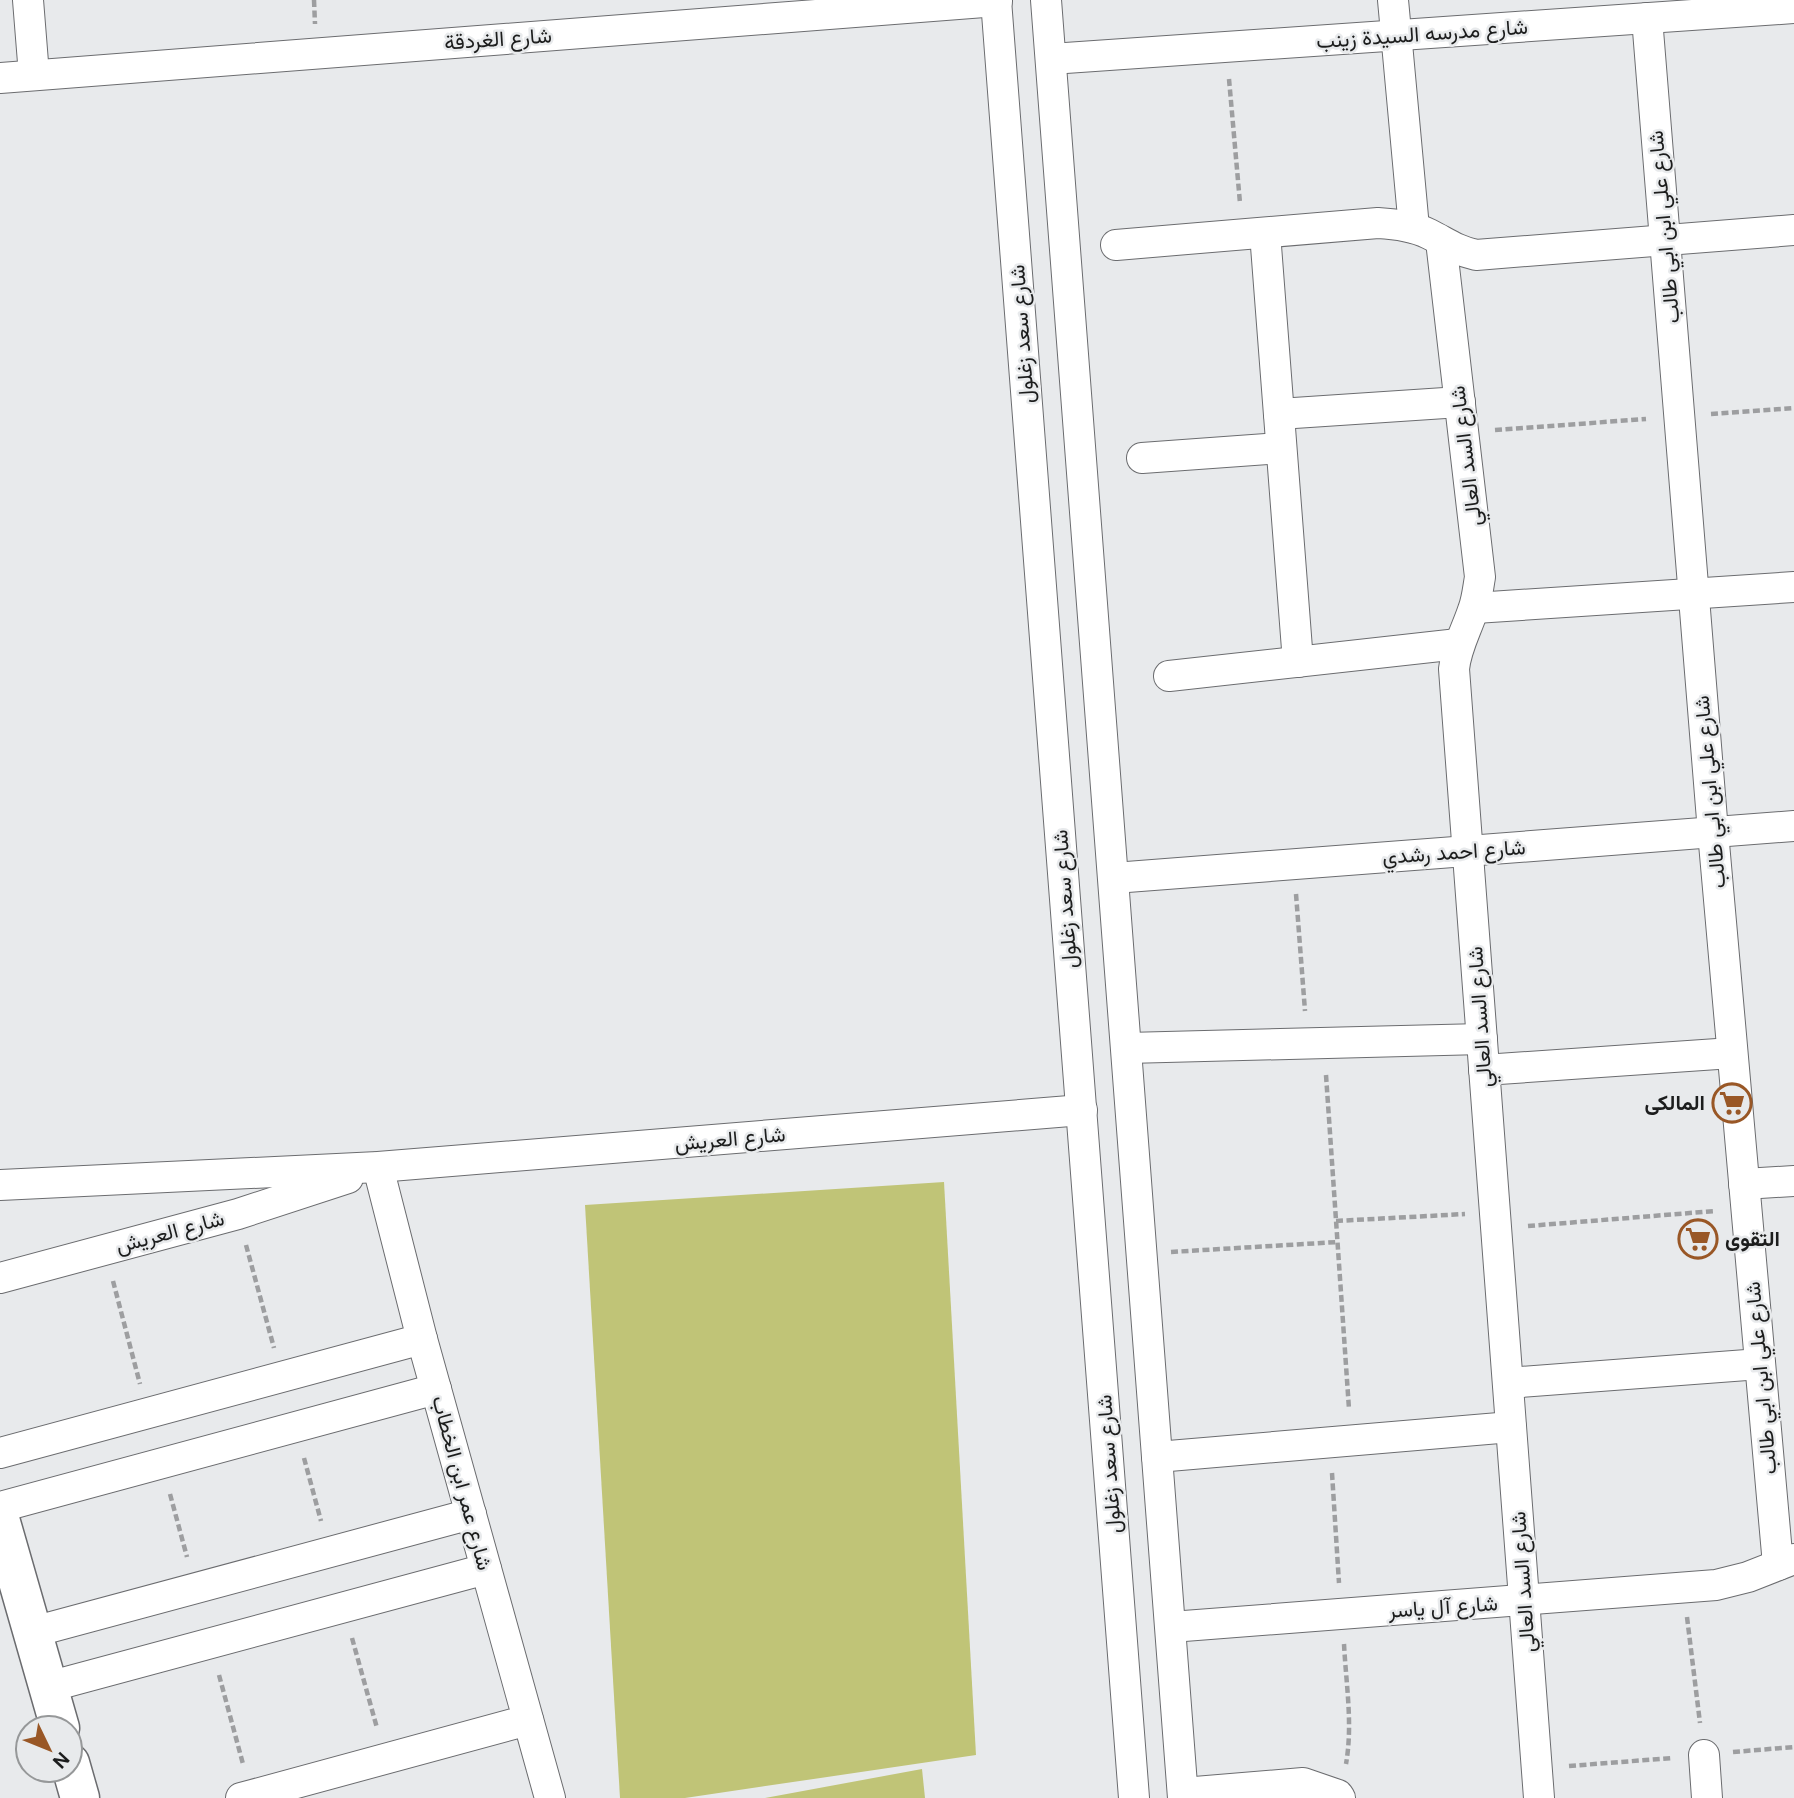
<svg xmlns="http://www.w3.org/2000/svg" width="1794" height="1798" font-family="'DM Sans',Vazirmatn,sans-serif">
<rect width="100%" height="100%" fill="#e8eaec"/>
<g fill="#c0c477">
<polygon points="944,1182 976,1755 685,1798 620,1798 585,1205"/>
<polygon points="922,1769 925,1798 765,1798"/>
</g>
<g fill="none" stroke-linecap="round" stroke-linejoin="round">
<g stroke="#6b6c6f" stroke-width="32">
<g id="street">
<polyline points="28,0 34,75"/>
<polyline points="996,0 1134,1798"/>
<polyline points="1046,0 1183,1798"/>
<polyline points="1393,0 1414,228"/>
<polyline points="1647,18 1713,832 1778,1565"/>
<polyline points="1051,59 1794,8"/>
<polyline points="0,78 997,1"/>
<polyline points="1265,233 1298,662"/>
<path d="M1441,241L1480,577C1478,588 1477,600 1473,610C1466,631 1456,648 1454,669L1539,1798"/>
<path d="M1116,245L1378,223C1396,224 1413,226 1429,234C1447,243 1455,250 1476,255L1794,230"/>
<polyline points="1279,414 1460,402"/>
<polyline points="1142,458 1281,448"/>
<polyline points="1475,608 1794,587"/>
<polyline points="1169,676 1458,644"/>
<polyline points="1114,878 1794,826"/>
<polyline points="1127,1048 1482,1039"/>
<polyline points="1484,1070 1732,1053"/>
<polyline points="378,1167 422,1339 550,1798"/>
<polyline points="1744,1184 1794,1181"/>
<polyline points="0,1185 378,1167 1082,1110"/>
<polyline points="0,1278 238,1214 348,1178"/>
<polyline points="1508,1383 1760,1364"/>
<polyline points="0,1453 422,1339"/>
<polyline points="1157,1457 1511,1427"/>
<polyline points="0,1507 436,1389"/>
<polyline points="1171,1627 1716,1585 1748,1577 1794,1559"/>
<polyline points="33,1632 471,1514"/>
<polyline points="48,1687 486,1569"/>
<polyline points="1704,1755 1707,1798"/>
<polyline points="1183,1793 1303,1783 1338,1795 1340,1798"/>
<polyline points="241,1798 528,1720"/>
</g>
</g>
<g stroke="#6b6c6f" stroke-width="41">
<g id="secondary">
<polyline points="0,1519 60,1728"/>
<polyline points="70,1763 80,1798"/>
</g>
</g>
<g stroke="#9d9ea0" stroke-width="4.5" stroke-dasharray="7 3.5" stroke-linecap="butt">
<polyline points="314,0 315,24"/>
<polyline points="1229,79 1240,203"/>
<polyline points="1711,414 1794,408"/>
<polyline points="1495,430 1646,419"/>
<polyline points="1296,894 1305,1011"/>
<polyline points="1326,1075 1349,1409"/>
<polyline points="1336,1221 1465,1214"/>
<polyline points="1528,1226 1715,1211"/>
<polyline points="246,1245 274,1348"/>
<polyline points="1171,1252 1338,1242"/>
<polyline points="113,1281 140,1384"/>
<polyline points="304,1458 321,1521"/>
<polyline points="1332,1473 1339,1583"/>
<polyline points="170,1494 187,1557"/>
<polyline points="1687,1617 1700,1723"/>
<polyline points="352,1638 377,1728"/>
<path d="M1344,1644C1346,1684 1353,1724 1346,1764"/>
<polyline points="219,1675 243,1764"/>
<polyline points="1733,1752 1794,1747"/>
<polyline points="1569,1766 1672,1758"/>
</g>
<use href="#street" stroke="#fff" stroke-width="30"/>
<use href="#secondary" stroke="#fff" stroke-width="38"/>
</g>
<defs>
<g id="supermarket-ring" transform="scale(2.0125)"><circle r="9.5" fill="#e8eaec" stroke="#995726" stroke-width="1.5"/><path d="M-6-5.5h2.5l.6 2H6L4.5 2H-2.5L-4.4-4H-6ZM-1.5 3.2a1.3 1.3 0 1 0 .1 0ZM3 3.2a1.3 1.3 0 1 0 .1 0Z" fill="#995726"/></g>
</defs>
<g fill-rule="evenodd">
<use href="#supermarket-ring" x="1732" y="1103"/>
<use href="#supermarket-ring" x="1698" y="1239"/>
</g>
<g text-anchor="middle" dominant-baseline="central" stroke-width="5" stroke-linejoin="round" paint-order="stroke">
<g font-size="21" fill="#1c1d1d" stroke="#e8eaec">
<text transform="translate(1422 34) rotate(-4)">شارع مدرسه السيدة زينب</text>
<text transform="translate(498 39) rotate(-4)">شارع الغردقة</text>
<text transform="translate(1664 227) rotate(-95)">شارع علي ابن ابي طالب</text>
<text transform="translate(1022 334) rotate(-94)">شارع سعد زغلول</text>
<text transform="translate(1466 456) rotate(-97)">شارع السد العالي</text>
<text transform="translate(1710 792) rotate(-95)">شارع علي ابن ابي طالب</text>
<text transform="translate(1454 852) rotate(-4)">شارع احمد رشدي</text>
<text transform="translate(1065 899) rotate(-94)">شارع سعد زغلول</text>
<text transform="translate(1480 1017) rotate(-94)">شارع السد العالي</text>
<text transform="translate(730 1139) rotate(-5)">شارع العريش</text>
<text transform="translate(170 1232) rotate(-15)">شارع العريش</text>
<text transform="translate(1761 1378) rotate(-95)">شارع علي ابن ابي طالب</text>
<text transform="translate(1109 1464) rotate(-94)">شارع سعد زغلول</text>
<text transform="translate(462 1483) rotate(75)">شارع عمر ابن الخطاب</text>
<text transform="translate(1523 1582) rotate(-94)">شارع السد العالي</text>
<text transform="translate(1443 1607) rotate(-4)">شارع آل ياسر</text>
</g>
<g font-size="21" font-weight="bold" fill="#1c1d1d" stroke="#e8eaec" text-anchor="end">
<text x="1705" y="1103">المالكى</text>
<text x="1725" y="1239" text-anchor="start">التقوى</text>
</g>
</g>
<g transform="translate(49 1749) rotate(133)"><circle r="33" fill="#e8eaec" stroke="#969899" stroke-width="2"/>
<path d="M0-5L12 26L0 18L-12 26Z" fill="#995726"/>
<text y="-10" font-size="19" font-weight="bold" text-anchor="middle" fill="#1c1d1d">N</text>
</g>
</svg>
